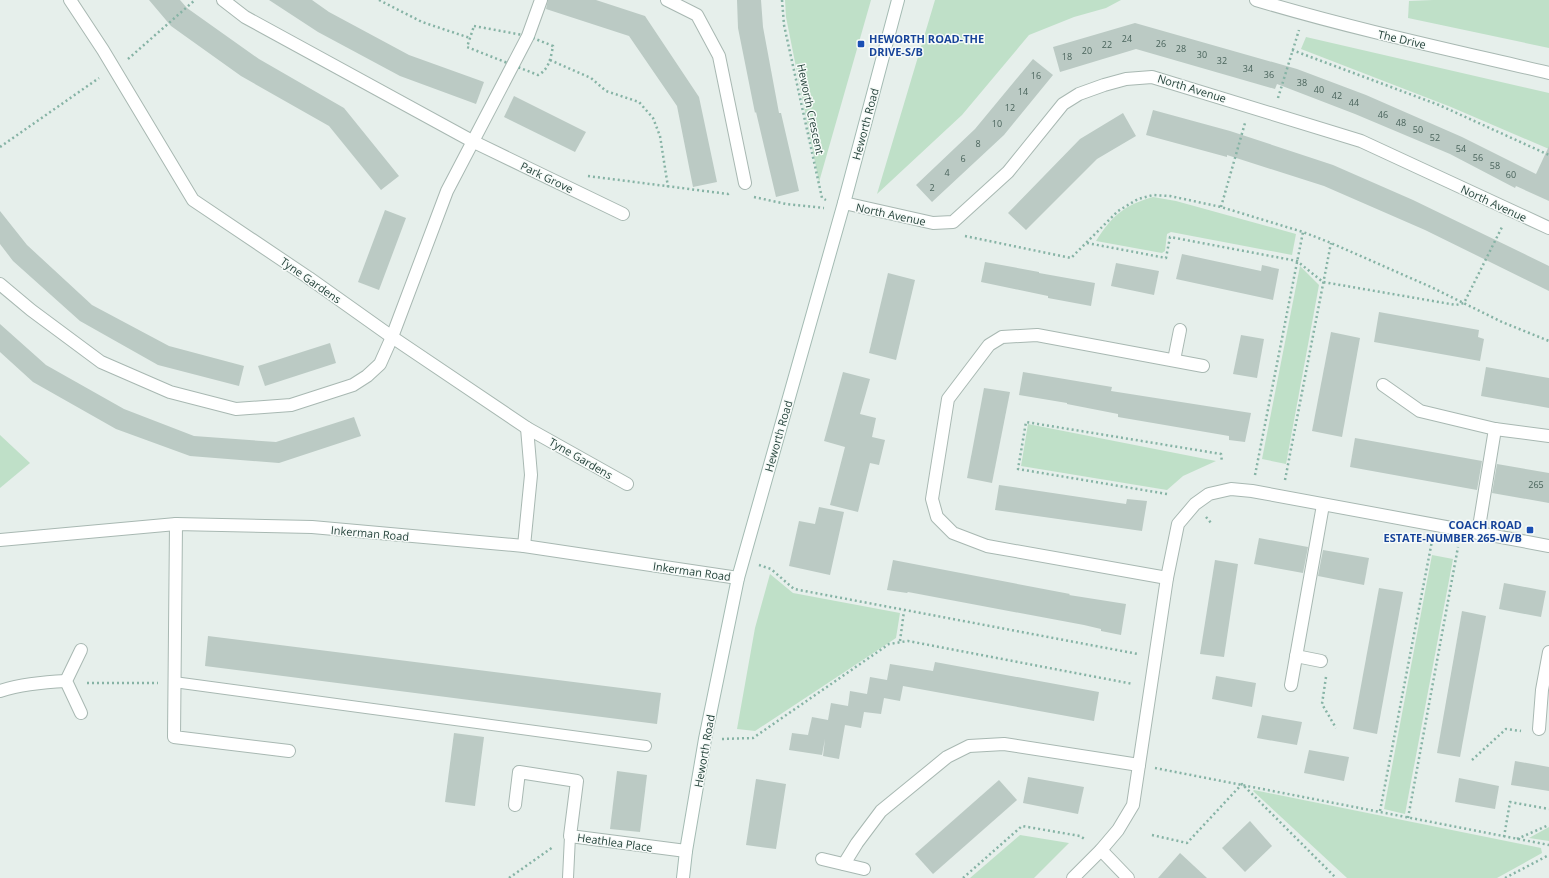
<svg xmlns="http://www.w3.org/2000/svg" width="1549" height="878" font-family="'Open Sans',sans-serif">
<rect width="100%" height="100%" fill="#e6efeb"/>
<g fill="#bfe0c8">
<polygon points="785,0 871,0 819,182 786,17"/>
<polygon points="935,0 1121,0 1106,8 1074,17 1029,35 962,115 877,194"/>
<polygon points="1433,0 1549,0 1549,48 1408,18 1409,1"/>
<polygon points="1306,37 1549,93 1549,149 1451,107 1301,49"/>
<path d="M1153,197L1176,201L1296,234L1292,255L1171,232L1167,234L1165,251L1162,253L1096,241C1112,216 1124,205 1153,197Z"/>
<polygon points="1300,266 1319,285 1286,464 1262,459"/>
<polygon points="1028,424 1216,461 1183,476 1167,490 1021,466"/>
<polygon points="0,435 30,463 0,488"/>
<polygon points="1432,555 1453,559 1405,814 1384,809"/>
<polygon points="770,574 793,593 900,613 896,638 755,731 737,729 755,628"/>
<polygon points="1254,790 1541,848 1542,853 1497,878 1347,878 1253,791"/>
<polygon points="1549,827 1549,841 1529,838"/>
<polygon points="1020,835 1069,843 1034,878 970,878"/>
</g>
<g fill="#bbcac4">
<polygon points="149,0 180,0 187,8 259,59 344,108 399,176 381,190 329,126 241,76 171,26"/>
<polygon points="269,0 312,0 329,12 409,55 484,82 476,104 400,76 318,32"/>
<polygon points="548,0 596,0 645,16 699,97 717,182 693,187 677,106 629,36 546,9"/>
<polygon points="737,0 761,0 763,27 779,113 781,113 799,191 776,197 756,112 755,113 738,28"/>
<polygon points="1135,23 1297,69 1366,95 1462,137 1536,174 1549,146 1549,201 1516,186 1515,188 1450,154 1355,114 1277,84 1275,89 1136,49 1060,72 1053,47"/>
<polygon points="1033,59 1053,75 1004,135 932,202 916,185 975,129"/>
<polygon points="514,96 586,132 575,152 504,117"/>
<polygon points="1153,110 1230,131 1333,165 1413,200 1549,266 1549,291 1425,230 1324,186 1227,155 1227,157 1146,135"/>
<polygon points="1123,113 1136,136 1097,159 1026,230 1008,213 1080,139"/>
<polygon points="385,210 406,218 379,290 358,282"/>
<polygon points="0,211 27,245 92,305 169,346 244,366 239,386 158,365 80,321 13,261 0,244"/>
<polygon points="1182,254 1261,271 1262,265 1279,269 1273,300 1176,279"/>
<polygon points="985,262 1039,272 1039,273 1095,283 1091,306 1048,298 1048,296 981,282"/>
<polygon points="1116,263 1159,271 1154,295 1111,286"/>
<polygon points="888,273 915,280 896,360 869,353"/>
<polygon points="1379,312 1479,330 1478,337 1484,339 1480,361 1374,342"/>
<polygon points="0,324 46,365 124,409 194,436 276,442 354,417 361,436 279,463 190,456 116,429 33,382 0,352"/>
<polygon points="1331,332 1360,338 1342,437 1312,431"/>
<polygon points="1241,335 1264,339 1257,378 1233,374"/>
<polygon points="330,343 336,363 265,386 258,366"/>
<polygon points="1486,367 1549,378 1549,408 1481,396"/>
<polygon points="843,372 870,379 860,414 876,418 872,437 885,440 879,465 870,463 858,512 830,505 845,447 824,441"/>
<polygon points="1023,372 1112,387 1111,391 1251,413 1245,442 1229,440 1229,436 1118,417 1118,414 1067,404 1067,403 1019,395"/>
<polygon points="984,388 1010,392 992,483 967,478"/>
<polygon points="1355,438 1482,461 1477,490 1350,467"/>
<polygon points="1497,464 1549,473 1549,503 1492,493"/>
<polygon points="999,485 1126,504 1127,499 1147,501 1142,531 995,510"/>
<polygon points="819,507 844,512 830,575 789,566 799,521 815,524"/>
<polygon points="1259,538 1308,547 1303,573 1254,564"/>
<polygon points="1323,550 1369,558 1364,585 1318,576"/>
<polygon points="893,560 1070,594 1069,595 1126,604 1121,635 1101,631 1101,629 1084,625 908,592 907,593 887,590"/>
<polygon points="1215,560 1238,564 1224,657 1200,654"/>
<polygon points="1504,583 1546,591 1541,617 1499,609"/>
<polygon points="1379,588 1403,592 1377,734 1353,729"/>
<polygon points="1462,611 1486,616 1460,757 1437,753"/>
<polygon points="208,636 661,693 657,724 205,666"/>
<polygon points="935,662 1099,692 1094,721 903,686 900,701 884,698 881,714 864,712 861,728 845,725 839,759 823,756 825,739 822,755 789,750 792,733 808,735 812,717 828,720 831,703 848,706 850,691 867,694 870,677 887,680 890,664 933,671"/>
<polygon points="1216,676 1256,683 1252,707 1212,699"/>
<polygon points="1262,715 1302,722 1297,745 1257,738"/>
<polygon points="454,733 484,737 475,806 445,802"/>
<polygon points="1309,750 1349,757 1344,781 1304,773"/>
<polygon points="1515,761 1549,767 1549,791 1511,785"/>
<polygon points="617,771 647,775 640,832 610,829"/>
<polygon points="1028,777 1084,787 1078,814 1023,803"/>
<polygon points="1459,778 1499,786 1495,809 1455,802"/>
<polygon points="756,779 786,784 776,849 746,845"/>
<polygon points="999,780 1017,800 933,874 915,854"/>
<polygon points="1250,821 1272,846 1245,872 1222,848"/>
<polygon points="1180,853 1207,878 1158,878"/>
</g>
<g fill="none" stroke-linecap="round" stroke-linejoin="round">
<g stroke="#a8b8b2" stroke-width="12">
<g id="lane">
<polyline points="174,682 646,746"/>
<polyline points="568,878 570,836"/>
</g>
</g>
<g stroke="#a8b8b2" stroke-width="14">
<g id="street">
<polyline points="70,0 103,50 193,200 309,278 392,337 527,428 627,484"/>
<polyline points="223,0 245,17 472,141 623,214"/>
<polyline points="667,0 697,15 719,56 745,183"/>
<path d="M1256,0C1353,29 1451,50 1549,73"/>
<polyline points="844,203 933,223 953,222 1008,172 1063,104 1079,94 1104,85 1126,79 1152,77 1361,141 1549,228"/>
<polyline points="0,284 31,310 101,362 170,392 236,409 291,405 353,385 367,376 380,364 392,337 447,191 528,36 541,0"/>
<polyline points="1174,360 1180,330"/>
<polyline points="1383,385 1420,411 1495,429 1549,436"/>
<polyline points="176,524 174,737 289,751"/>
<polyline points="1478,533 1495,429"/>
<polyline points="0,540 176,524 312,527 524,546 738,578"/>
<polyline points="524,546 531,475 527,428"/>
<polyline points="1167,578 987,546 953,533 937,517 932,499 948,399 989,345 1002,337 1037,335 1203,366"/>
<polyline points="81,650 66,681 81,713"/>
<polyline points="1296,656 1321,661"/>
<polyline points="1291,685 1323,505"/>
<path d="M0,691C22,684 43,682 66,681"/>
<polyline points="1539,729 1542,690 1549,652"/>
<polyline points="515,805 519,772 577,781 570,836 686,851"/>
<polyline points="1101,850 1128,878"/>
<polyline points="822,859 864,869"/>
<polyline points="844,864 857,843 881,811 947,757 969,746 1004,744 1139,765"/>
<polyline points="1073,878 1101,850 1118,830 1133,805 1167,578 1178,524 1195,504 1209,494 1231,489 1252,491 1549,546"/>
</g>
</g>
<g stroke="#a4bbb3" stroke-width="14">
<polyline id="secondary" points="683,878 686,851 705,739 738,578 844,203 898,0"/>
</g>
<g stroke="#86b3a5" stroke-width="2.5" stroke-dasharray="2 3" stroke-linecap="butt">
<polyline points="379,0 422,22 470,38"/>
<polyline points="782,0 784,25 822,198 826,200"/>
<path d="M474,26L528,36L553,46C551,57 549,70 538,75L467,47Z"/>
<polyline points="1292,50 1439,105 1549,155"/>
<polyline points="128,59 195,0"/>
<polyline points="550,60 591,78 606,91 639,102 653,118 660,136 668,187"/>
<polyline points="1278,98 1299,30"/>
<polyline points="0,147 99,78"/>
<polyline points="588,176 728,194 731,192"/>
<polyline points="754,197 786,204 824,208"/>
<polyline points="1221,207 1245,123"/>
<polyline points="965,236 1071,258 1118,211 1138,199 1153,195 1170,196 1221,207 1303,232 1331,243 1431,287 1502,322 1549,341"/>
<polyline points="1087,243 1166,258 1170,237 1297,261 1323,282 1456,305 1464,303 1503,225"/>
<polyline points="1255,475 1303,232"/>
<polyline points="1285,480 1331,243"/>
<polyline points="1167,494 1018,469 1026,422 1221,454 1222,462"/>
<polyline points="1206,517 1212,524"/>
<polyline points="759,565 771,569 794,589 1138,654"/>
<polyline points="900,641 904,611"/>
<polyline points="1326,677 1322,704 1336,728"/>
<polyline points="87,683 158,683"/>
<polyline points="722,739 753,738 889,644 908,641 1133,684"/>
<polyline points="1472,760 1506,729 1521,731"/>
<polyline points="1155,768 1549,845"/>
<polyline points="1380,811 1432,541"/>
<polyline points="1408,818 1458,547"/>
<polyline points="1152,835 1187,843 1242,784 1336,878"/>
<polyline points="1504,837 1510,802 1549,809"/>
<polyline points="1517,839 1549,825"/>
<polyline points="509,878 553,847"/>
<polyline points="963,878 1022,826 1080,836 1086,840"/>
<polyline points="1505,878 1549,855"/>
</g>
<use href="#lane" stroke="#fff" stroke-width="10"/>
<use href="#street" stroke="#fff" stroke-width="12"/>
<use href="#secondary" stroke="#fff" stroke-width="12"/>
</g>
<g fill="#1a4fb4" stroke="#f7fbf9" stroke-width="1.5">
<rect x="857" y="40" width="8" height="8" rx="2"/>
<rect x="1526" y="526" width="8" height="8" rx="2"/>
</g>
<g text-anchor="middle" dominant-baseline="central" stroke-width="3" stroke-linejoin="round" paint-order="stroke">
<g font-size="9" fill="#4a645c">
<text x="1127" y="38">24</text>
<text x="1161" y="43">26</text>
<text x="1107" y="44">22</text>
<text x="1181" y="48">28</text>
<text x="1087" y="50">20</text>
<text x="1202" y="54">30</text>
<text x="1067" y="56">18</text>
<text x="1222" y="60">32</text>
<text x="1248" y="68">34</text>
<text x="1269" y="74">36</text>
<text x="1036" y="75">16</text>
<text x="1302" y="82">38</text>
<text x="1319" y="89">40</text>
<text x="1023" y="91">14</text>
<text x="1337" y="95">42</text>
<text x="1354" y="102">44</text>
<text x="1010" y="107">12</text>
<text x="1383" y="114">46</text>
<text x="1401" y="122">48</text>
<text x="997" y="123">10</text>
<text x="1418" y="129">50</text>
<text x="1435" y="137">52</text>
<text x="978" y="143">8</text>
<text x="1461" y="148">54</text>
<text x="1478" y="157">56</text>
<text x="963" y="158">6</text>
<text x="1495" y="165">58</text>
<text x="947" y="172">4</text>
<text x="1511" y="174">60</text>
<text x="932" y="187">2</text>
<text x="1536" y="484">265</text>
</g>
<g font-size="11" font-weight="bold" fill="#164399" stroke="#f7fbf9" text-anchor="start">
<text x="869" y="38">HEWORTH ROAD-THE<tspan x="869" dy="13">DRIVE-S/B</tspan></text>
<text x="1522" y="524" text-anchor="end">COACH ROAD<tspan x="1522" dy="13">ESTATE-NUMBER 265-W/B</tspan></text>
</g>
<g font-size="11" fill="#24423a" stroke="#f7fbf9">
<text transform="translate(1402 39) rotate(13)">The Drive</text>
<text transform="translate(1192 88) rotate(17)">North Avenue</text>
<text transform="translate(811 109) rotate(78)">Heworth Crescent</text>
<text transform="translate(865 124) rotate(-75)">Heworth Road</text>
<text transform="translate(547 177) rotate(26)">Park Grove</text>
<text transform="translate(1494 203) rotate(25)">North Avenue</text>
<text transform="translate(891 214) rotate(12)">North Avenue</text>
<text transform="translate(311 280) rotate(35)">Tyne Gardens</text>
<text transform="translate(778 436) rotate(-74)">Heworth Road</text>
<text transform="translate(581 458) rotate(30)">Tyne Gardens</text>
<text transform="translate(370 533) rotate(5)">Inkerman Road</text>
<text transform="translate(692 571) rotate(8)">Inkerman Road</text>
<text transform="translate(704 751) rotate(-80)">Heworth Road</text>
<text transform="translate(615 842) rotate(8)">Heathlea Place</text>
</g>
</g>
</svg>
